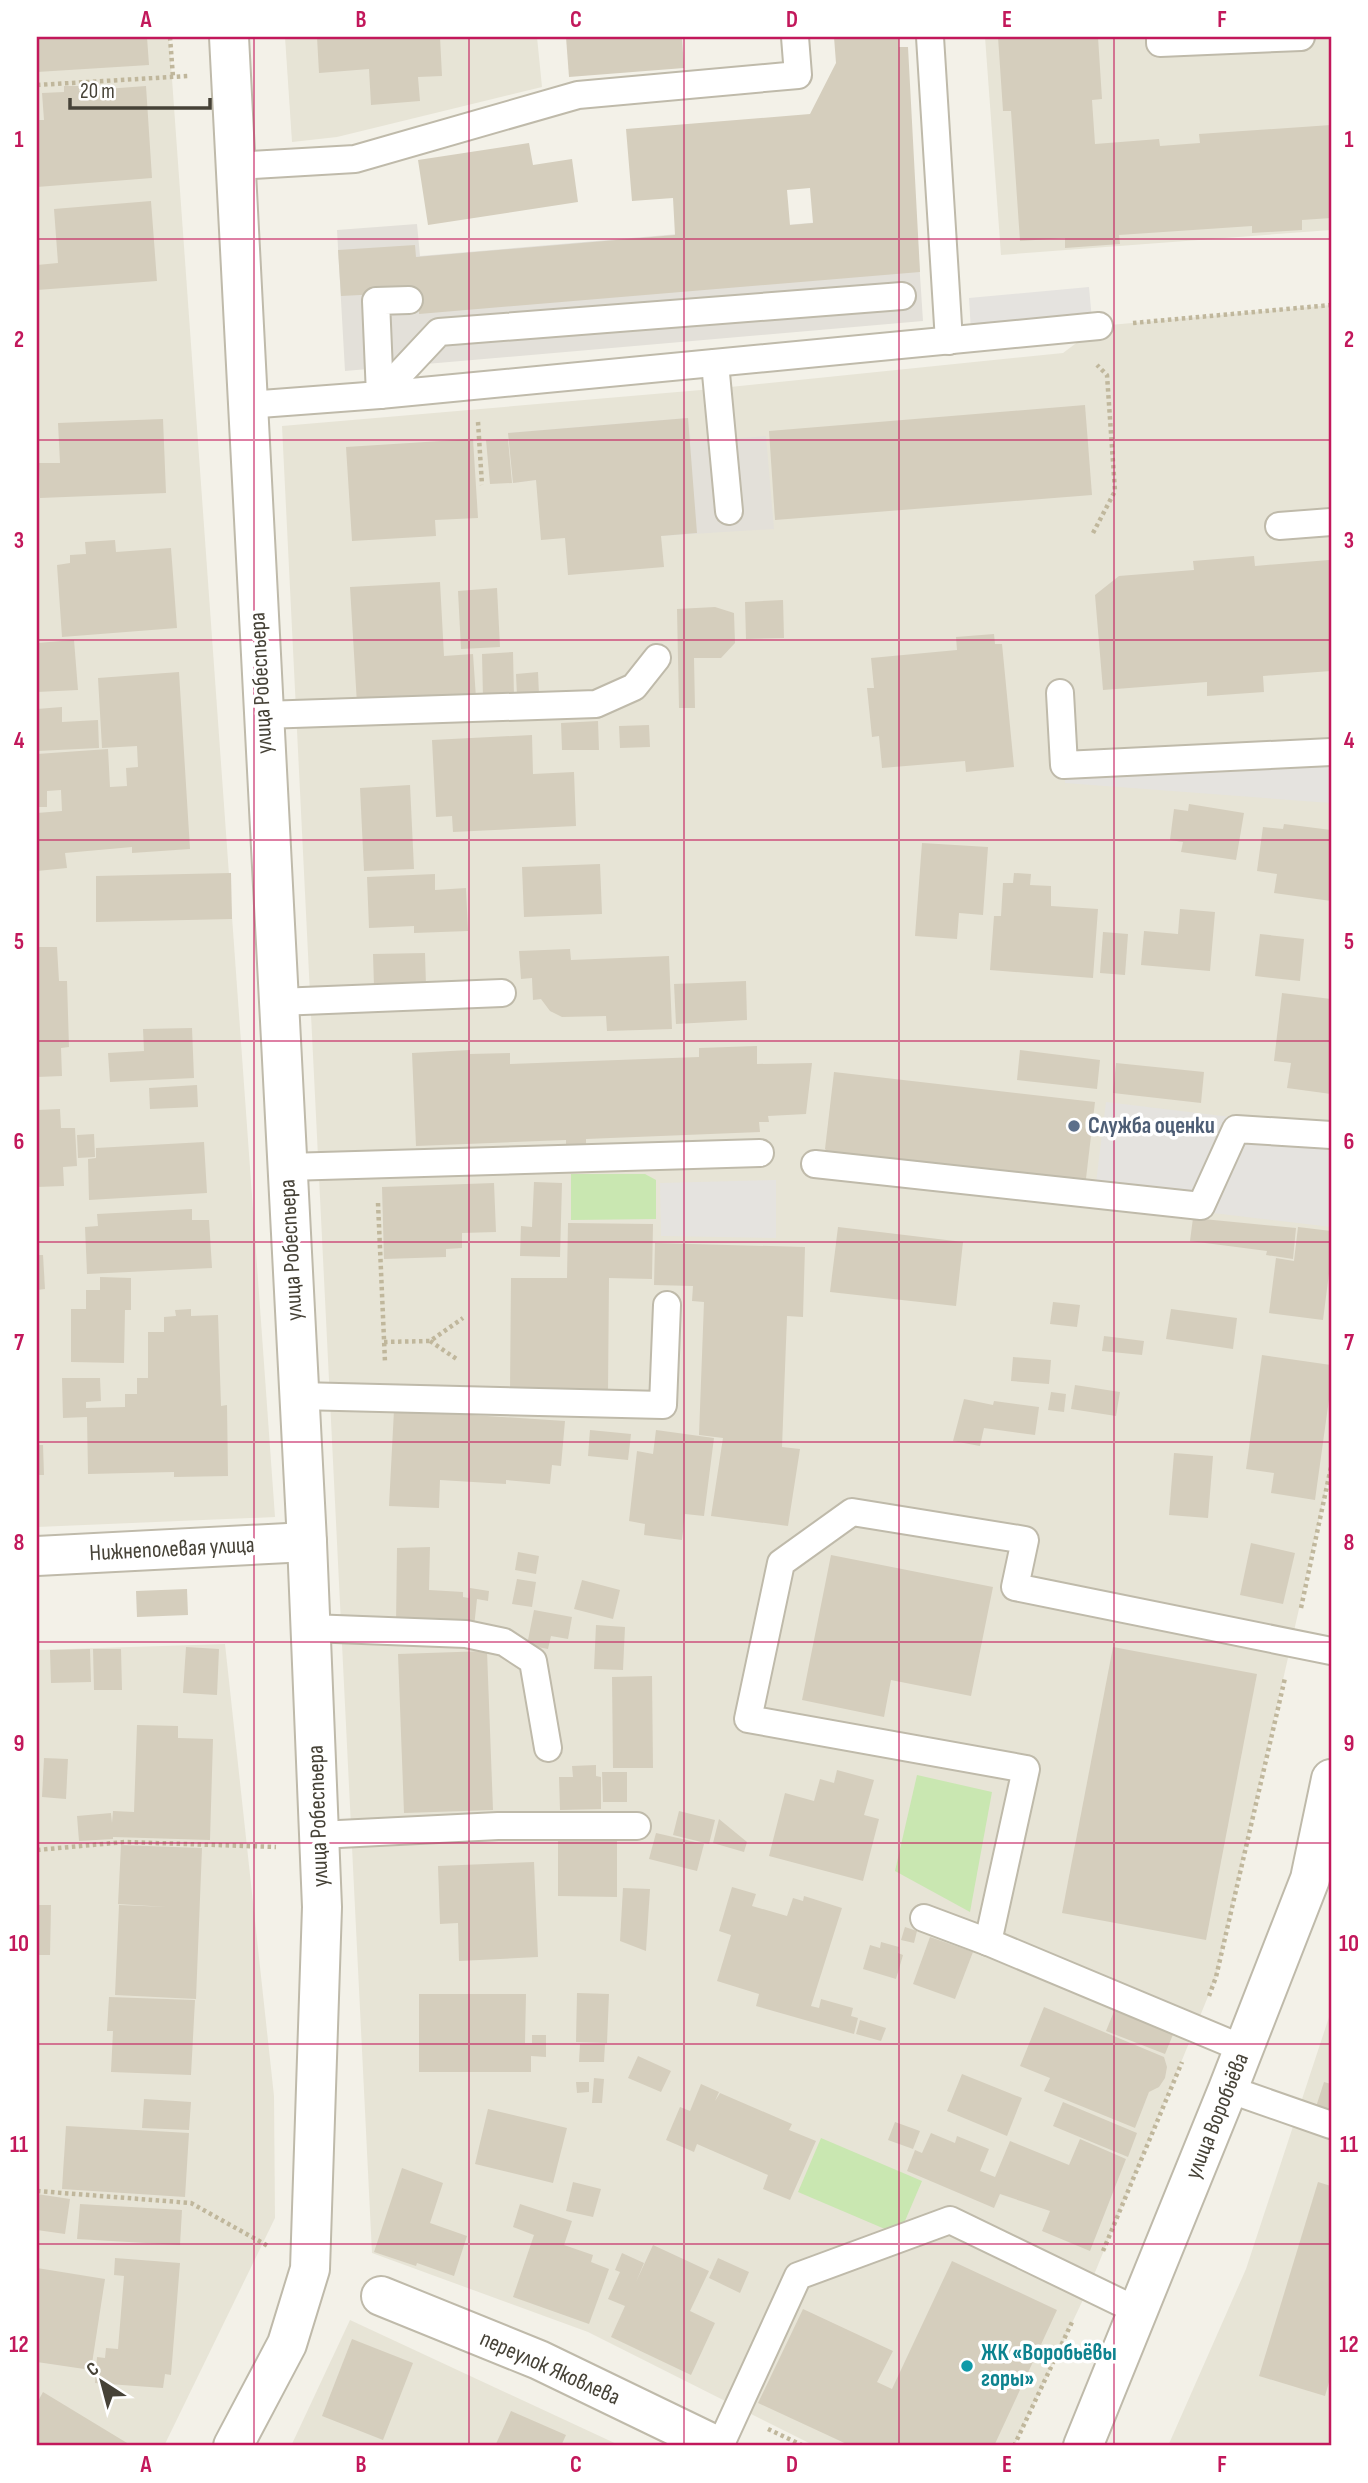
<svg xmlns="http://www.w3.org/2000/svg" width="1368" height="2483" font-family="'Sofia Sans Condensed',sans-serif">
<rect width="100%" height="100%" fill="#f3f1e8"/>
<g fill="#e7e4d6">
<polygon points="37,37 169,37 275,1517 37,1527"/>
<polygon points="285,37 537,37 542,87 337,137 292,142"/>
<polygon points="985,37 1331,37 1331,230 1001,255"/>
<polygon points="1331,305 1331,1467 1216,1977 1089,2287 1014,2446 815,2446 588,2332 372,2253 282,426 701,390 1063,353 1099,326"/>
<polygon points="225,1644 274,2096 275,2218 164,2446 37,2446 37,1650"/>
<polygon points="1331,2011 1331,2446 1168,2446 1246,2269"/>
<polygon points="350,2320 621,2446 291,2446"/>
</g>
<g fill="#e3e0d9">
<polygon points="916,214 923,321 345,371 337,230 417,224 420,256"/>
<polygon points="688,418 691,442 766,436 774,529 661,536 536,480 513,483 508,433"/>
</g>
<g fill="#c9e7b1">
<polygon points="571,1174 645,1174 656,1180 656,1219 571,1220"/>
<polygon points="917,1775 992,1792 970,1912 895,1871"/>
<polygon points="821,2138 922,2181 899,2235 798,2192"/>
</g>
<g fill="#e5e3df">
<polygon points="1089,287 1092,320 971,331 969,298"/>
<polygon points="1331,763 1331,803 1065,783 1064,770"/>
<polygon points="1106,1102 1331,1129 1331,1227 1094,1199"/>
<polygon points="776,1180 776,1238 661,1236 660,1183"/>
</g>
<g fill="#d5cebd" fill-rule="evenodd">
<polygon points="37,37 147,37 149,65 37,72"/>
<polygon points="317,37 440,37 442,76 418,77 420,101 371,105 369,69 319,73"/>
<polygon points="566,37 682,37 684,68 569,77"/>
<path d="M834,37H899V47H908L920,272L419,314L418,292L341,296L338,250L415,245L416,257L675,235L673,198L632,201L626,129L810,114L836,63ZM810,188L813,223L790,225L787,190Z"/>
<polygon points="998,37 1098,37 1102,99 1092,100 1095,144 1159,139 1160,146 1200,143 1199,134 1331,125 1331,218 1302,220 1302,230 1252,233 1252,226 1119,235 1120,244 1065,248 1065,238 1020,241 1011,111 1003,111"/>
<polygon points="64,86 79,86 79,91 146,86 152,178 37,187 37,120 44,120 42,93 64,92"/>
<polygon points="529,143 533,165 572,159 578,202 428,225 418,160"/>
<polygon points="151,201 157,281 37,290 37,265 58,263 54,209"/>
<polygon points="1085,405 1092,495 775,520 769,431"/>
<polygon points="688,418 697,533 661,536 664,567 568,575 565,538 541,540 536,480 513,483 508,433"/>
<polygon points="163,419 166,493 40,498 39,463 60,463 58,423"/>
<polygon points="473,439 478,518 435,520 436,536 352,541 346,447"/>
<polygon points="508,439 512,483 490,484 486,440"/>
<polygon points="115,540 116,552 171,548 177,628 62,637 57,565 70,563 70,555 86,554 85,542"/>
<polygon points="1254,556 1255,566 1329,560 1331,562 1331,671 1263,676 1264,692 1207,696 1207,682 1103,690 1095,595 1119,576 1194,570 1193,561"/>
<polygon points="440,582 444,656 473,654 476,698 357,704 350,587"/>
<polygon points="497,588 500,647 461,649 458,591"/>
<polygon points="783,600 784,638 746,639 745,602"/>
<polygon points="715,607 734,613 735,643 721,658 694,658 695,708 679,708 677,609"/>
<polygon points="994,634 995,644 1002,644 1014,767 966,772 965,761 882,768 879,736 872,737 867,688 874,688 871,658 957,650 956,637"/>
<polygon points="74,640 78,690 37,692 37,643"/>
<polygon points="513,652 514,697 483,698 482,654"/>
<polygon points="179,672 190,849 132,853 132,847 65,853 67,868 37,871 37,813 62,811 61,790 47,791 47,807 37,807 37,754 108,749 110,787 127,786 126,768 138,767 137,746 102,748 98,678"/>
<polygon points="538,672 539,695 517,696 516,674"/>
<polygon points="62,707 62,722 98,720 99,748 37,751 37,709"/>
<polygon points="598,721 599,750 562,750 561,723"/>
<polygon points="649,725 650,747 620,748 619,726"/>
<polygon points="532,735 533,774 574,772 576,826 453,832 452,816 436,817 432,740"/>
<polygon points="410,785 414,869 364,871 360,788"/>
<polygon points="1189,804 1244,813 1236,860 1181,852 1183,842 1170,840 1174,809 1188,811"/>
<polygon points="1284,824 1331,830 1331,901 1274,893 1277,874 1257,871 1263,827 1283,829"/>
<polygon points="922,843 988,847 983,915 959,913 957,939 915,936"/>
<polygon points="600,864 602,914 524,917 522,867"/>
<polygon points="231,873 232,919 96,922 96,876"/>
<polygon points="1014,873 1031,874 1030,885 1051,886 1051,906 1098,909 1093,978 990,970 994,916 1001,916 1003,883 1013,883"/>
<polygon points="435,874 435,890 466,888 468,931 414,933 414,926 369,928 367,877"/>
<polygon points="1180,909 1215,912 1210,971 1141,965 1144,931 1178,934"/>
<polygon points="1103,932 1128,934 1125,975 1100,973"/>
<polygon points="1260,934 1304,939 1300,981 1255,976"/>
<polygon points="37,947 57,947 59,981 67,981 69,1047 61,1048 62,1076 37,1077"/>
<polygon points="570,949 571,960 669,956 672,1029 607,1031 606,1016 562,1017 550,1011 541,999 533,1000 532,978 521,979 519,951"/>
<polygon points="425,953 426,986 374,987 373,954"/>
<polygon points="746,981 747,1020 676,1024 674,984"/>
<polygon points="1282,993 1331,999 1331,1094 1287,1088 1291,1063 1274,1061"/>
<polygon points="192,1028 194,1078 110,1082 108,1053 144,1051 143,1029"/>
<polygon points="757,1046 757,1064 812,1063 806,1114 768,1116 769,1122 759,1122 760,1132 586,1139 586,1147 566,1148 566,1140 416,1146 412,1053 470,1050 470,1054 510,1053 510,1064 699,1057 699,1048"/>
<polygon points="1020,1050 1100,1060 1097,1089 1017,1080"/>
<polygon points="1116,1063 1204,1072 1201,1103 1113,1093"/>
<polygon points="834,1072 1095,1102 1085,1187 834,1159 825,1149"/>
<polygon points="197,1085 198,1107 150,1109 149,1088"/>
<polygon points="60,1109 61,1128 75,1128 77,1166 63,1167 64,1186 37,1187 37,1110"/>
<polygon points="94,1134 95,1157 78,1158 77,1135"/>
<polygon points="204,1142 207,1193 89,1200 88,1159 96,1158 96,1148"/>
<polygon points="534,1182 562,1183 560,1257 520,1256 521,1226 532,1227"/>
<polygon points="494,1183 496,1232 462,1233 462,1248 446,1249 446,1257 384,1259 382,1187"/>
<polygon points="192,1209 192,1220 209,1220 212,1268 87,1274 85,1227 98,1226 97,1214"/>
<polygon points="1193,1218 1296,1228 1293,1259 1266,1255 1267,1251 1190,1241"/>
<polygon points="568,1223 653,1224 652,1279 609,1278 608,1391 510,1391 511,1278 567,1278"/>
<polygon points="838,1227 963,1242 956,1306 830,1292"/>
<polygon points="1298,1227 1331,1231 1331,1258 1323,1320 1269,1313 1276,1258 1294,1261"/>
<polygon points="655,1243 805,1247 803,1317 787,1316 782,1447 800,1449 788,1526 711,1516 723,1438 699,1435 704,1302 692,1301 693,1286 654,1285"/>
<polygon points="37,1255 43,1255 45,1289 37,1290"/>
<polygon points="100,1277 131,1278 131,1310 125,1310 124,1363 71,1362 71,1309 86,1309 86,1290 100,1290"/>
<polygon points="1053,1302 1080,1305 1077,1327 1050,1324"/>
<polygon points="191,1309 191,1316 218,1315 221,1406 227,1405 228,1476 174,1477 174,1472 88,1474 87,1417 63,1418 62,1378 100,1378 101,1401 86,1402 86,1408 125,1407 125,1394 137,1394 137,1378 148,1378 148,1332 164,1332 164,1317 176,1316 175,1310"/>
<polygon points="1171,1309 1237,1318 1233,1349 1166,1339"/>
<polygon points="1104,1336 1144,1341 1142,1355 1102,1351"/>
<polygon points="1262,1355 1331,1365 1331,1385 1315,1500 1271,1493 1274,1473 1246,1469"/>
<polygon points="1013,1357 1051,1360 1049,1384 1011,1381"/>
<polygon points="1075,1385 1120,1392 1116,1416 1071,1409"/>
<polygon points="1051,1392 1066,1394 1064,1412 1048,1410"/>
<polygon points="964,1399 993,1405 994,1401 1039,1407 1035,1435 984,1428 980,1446 953,1441"/>
<polygon points="394,1410 565,1421 561,1466 552,1465 550,1484 506,1480 506,1484 440,1480 439,1508 389,1506"/>
<polygon points="590,1430 631,1434 628,1460 588,1456"/>
<polygon points="656,1430 714,1438 704,1516 685,1514 682,1540 644,1535 645,1524 629,1521 637,1451 653,1454"/>
<polygon points="37,1445 43,1445 44,1475 37,1475"/>
<polygon points="1174,1453 1213,1456 1208,1518 1169,1515"/>
<polygon points="1251,1543 1295,1553 1283,1604 1240,1595"/>
<polygon points="430,1547 429,1590 463,1592 463,1597 469,1598 470,1588 489,1591 488,1601 477,1599 474,1627 396,1625 397,1548"/>
<polygon points="518,1552 539,1556 536,1574 515,1570"/>
<polygon points="831,1555 993,1587 971,1696 891,1680 884,1717 802,1700"/>
<polygon points="517,1579 536,1582 532,1607 512,1604"/>
<polygon points="582,1580 620,1590 613,1619 574,1609"/>
<polygon points="187,1589 188,1615 137,1617 136,1591"/>
<polygon points="534,1610 572,1617 568,1639 551,1636 548,1649 527,1645"/>
<polygon points="596,1625 625,1627 623,1670 594,1669"/>
<polygon points="186,1647 219,1649 217,1695 183,1693"/>
<polygon points="1113,1647 1257,1674 1206,1940 1062,1913"/>
<polygon points="90,1649 91,1682 51,1683 50,1650"/>
<polygon points="93,1649 121,1649 122,1690 94,1690"/>
<polygon points="487,1651 493,1810 404,1813 398,1654"/>
<polygon points="652,1676 653,1768 613,1768 612,1677"/>
<polygon points="137,1725 178,1726 178,1738 213,1739 210,1840 113,1837 113,1839 79,1841 77,1816 111,1813 112,1823 113,1811 134,1812"/>
<polygon points="44,1758 68,1759 66,1799 42,1797"/>
<polygon points="596,1765 596,1776 601,1777 601,1809 560,1810 559,1777 573,1777 572,1766"/>
<polygon points="837,1770 874,1780 864,1815 879,1819 863,1881 769,1856 785,1793 814,1801 820,1779 834,1783"/>
<polygon points="602,1772 627,1772 627,1802 603,1802"/>
<polygon points="679,1811 715,1820 709,1844 673,1835"/>
<polygon points="719,1819 747,1842 744,1852 713,1843"/>
<polygon points="656,1833 704,1844 697,1871 649,1859"/>
<polygon points="558,1840 617,1840 617,1897 558,1896"/>
<polygon points="121,1845 202,1848 196,1999 115,1995 119,1905 167,1907 118,1904"/>
<polygon points="534,1862 538,1957 459,1961 458,1923 440,1924 438,1866"/>
<polygon points="732,1887 756,1894 752,1906 787,1916 793,1898 803,1901 804,1896 842,1908 811,2006 819,2008 821,1999 853,2008 851,2016 858,2018 854,2034 756,2006 759,1994 717,1981 731,1935 719,1931"/>
<polygon points="623,1888 650,1889 646,1951 620,1941"/>
<polygon points="37,1905 51,1905 50,1955 37,1955"/>
<polygon points="905,1927 917,1931 914,1943 901,1940"/>
<polygon points="930,1937 973,1952 955,1999 913,1984"/>
<polygon points="881,1942 899,1947 898,1953 903,1955 896,1979 863,1969 870,1945 880,1948"/>
<polygon points="577,1993 609,1994 607,2043 576,2042"/>
<polygon points="419,1994 526,1994 525,2043 532,2043 532,2035 546,2035 546,2057 531,2056 531,2072 419,2072"/>
<polygon points="109,1997 195,2000 191,2075 111,2072 113,2031 107,2031"/>
<polygon points="1044,2007 1164,2057 1167,2067 1165,2078 1159,2087 1149,2092 1135,2128 1044,2091 1050,2078 1020,2066"/>
<polygon points="1115,2009 1174,2032 1165,2054 1106,2031"/>
<polygon points="860,2020 886,2028 881,2041 856,2034"/>
<polygon points="580,2044 605,2044 604,2062 579,2062"/>
<polygon points="638,2056 671,2071 661,2092 628,2078"/>
<polygon points="962,2074 1022,2098 1007,2136 947,2111"/>
<polygon points="594,2078 604,2079 602,2103 592,2103"/>
<polygon points="576,2082 589,2082 589,2092 577,2093"/>
<polygon points="1324,2082 1331,2084 1331,2115 1315,2110"/>
<polygon points="701,2084 719,2092 715,2101 720,2093 792,2124 789,2130 816,2141 790,2200 763,2189 768,2175 697,2144 694,2152 666,2140 680,2107 690,2111"/>
<polygon points="144,2099 191,2102 189,2130 142,2128"/>
<polygon points="1063,2102 1137,2133 1128,2157 1053,2126"/>
<polygon points="488,2109 567,2128 553,2183 475,2164"/>
<polygon points="895,2122 920,2131 913,2149 888,2140"/>
<polygon points="66,2126 189,2133 185,2197 62,2189"/>
<polygon points="931,2133 955,2143 957,2136 989,2149 980,2171 995,2177 1010,2141 1069,2165 1080,2139 1126,2159 1090,2251 1042,2231 1050,2211 1000,2194 994,2208 907,2171 915,2150 922,2153"/>
<polygon points="402,2168 443,2183 430,2223 467,2236 454,2276 417,2263 416,2266 374,2252"/>
<polygon points="573,2182 601,2189 593,2217 566,2211"/>
<polygon points="1318,2182 1331,2186 1331,2375 1325,2396 1259,2376"/>
<polygon points="37,2194 70,2199 65,2234 37,2230"/>
<polygon points="80,2204 182,2210 180,2245 77,2239"/>
<polygon points="520,2204 572,2221 564,2245 593,2255 591,2262 609,2269 589,2324 513,2297 534,2235 513,2227"/>
<polygon points="653,2245 709,2271 690,2311 715,2323 691,2375 611,2337 625,2306 608,2299 620,2272 615,2270 622,2253 644,2263 636,2282"/>
<polygon points="115,2258 180,2263 171,2375 165,2374 163,2388 95,2383 97,2357 105,2358 106,2348 118,2349 124,2276 114,2275"/>
<polygon points="718,2258 749,2272 740,2293 709,2278"/>
<polygon points="952,2261 1057,2310 994,2446 851,2446 758,2403 803,2309 893,2351 877,2382 892,2389"/>
<polygon points="37,2268 105,2279 91,2370 37,2362"/>
<polygon points="352,2339 413,2363 383,2440 322,2416"/>
<polygon points="43,2392 132,2446 37,2446 37,2403"/>
<polygon points="511,2411 566,2435 561,2446 495,2446"/>
</g>
<g fill="none" stroke-linecap="round" stroke-linejoin="round">
<g stroke="#bfbaaa" stroke-width="30">
<g id="service">
<polyline points="930,37 949,341"/>
<polyline points="1160,37 1160,43 1301,37"/>
<polyline points="235,166 355,159 578,95 798,75 795,37"/>
<polyline points="715,363 729,511"/>
<polyline points="380,395 439,332 902,296"/>
<polyline points="380,395 376,301 409,300"/>
<polyline points="247,405 380,395 1099,326"/>
<polyline points="1279,526 1331,522"/>
<polyline points="1060,693 1064,765 1331,752"/>
<polyline points="263,715 596,704 634,687 657,658"/>
<polyline points="278,1002 502,993"/>
<polyline points="815,1164 1201,1206 1236,1129 1331,1135"/>
<polyline points="287,1167 760,1153"/>
<polyline points="299,1396 663,1405 667,1305"/>
<polyline points="310,1628 466,1634 504,1642 533,1661 548,1748"/>
<polyline points="319,1835 498,1826 637,1826"/>
<polyline points="924,1918 988,1942 1244,2049"/>
<polyline points="988,1942 1026,1769 748,1719 781,1563 852,1512 1025,1540 1015,1587 1331,1651"/>
<polyline points="1228,2089 1331,2125"/>
<polyline points="720,2446 798,2276 950,2220 1138,2311"/>
</g>
</g>
<g stroke="#bfbaaa" stroke-width="42">
<g id="minor">
<polyline points="229,37 307,1542 322,1907 310,2269 287,2344 233,2446"/>
<polyline points="37,1556 307,1542"/>
<polyline points="381,2296 539,2360 717,2446"/>
<polyline points="1083,2446 1228,2089 1310,1879 1331,1779"/>
</g>
</g>
<g stroke="#c0b79c" stroke-width="4.5" stroke-dasharray="3.5 3.5" stroke-linecap="butt">
<polyline points="170,37 173,77"/>
<polyline points="37,85 188,76"/>
<polyline points="1133,323 1331,305"/>
<polyline points="478,422 482,485"/>
<polyline points="1093,533 1115,491 1107,375 1097,365"/>
<polyline points="378,1203 385,1362"/>
<polyline points="430,1341 458,1360"/>
<polyline points="384,1342 430,1341 463,1318"/>
<polyline points="1301,1608 1331,1467"/>
<polyline points="37,1850 125,1842 276,1847"/>
<polyline points="1209,1996 1216,1977 1285,1678"/>
<polyline points="37,2191 191,2203 268,2246"/>
<polyline points="1103,2251 1182,2062"/>
<polyline points="768,2429 804,2446"/>
<polyline points="1014,2446 1073,2320"/>
</g>
<use href="#service" stroke="#fff" stroke-width="26"/>
<use href="#minor" stroke="#fff" stroke-width="38"/>
</g>
<path fill="none" stroke="#c2185b" stroke-width="2" stroke-opacity="0.55" d="M254,37V2446M469,37V2446M684,37V2446M899,37V2446M1114,37V2446M37,239H1331M37,440H1331M37,640H1331M37,840H1331M37,1041H1331M37,1242H1331M37,1442H1331M37,1642H1331M37,1843H1331M37,2044H1331M37,2244H1331"/>
<circle fill="#5c6f8a" stroke="#fff" stroke-width="2.5" cx="1074" cy="1126" r="7"/>
<circle fill="#0f9aa8" stroke="#fff" stroke-width="2.5" cx="967" cy="2366" r="7"/>
<g text-anchor="middle" dominant-baseline="central" stroke-width="7" stroke-linejoin="round" paint-order="stroke">
<g font-size="23" fill="#464237" stroke="#fff">
<text transform="translate(261 683) rotate(-93)">улица Робеспьера</text>
<text transform="translate(291 1250) rotate(-93)">улица Робеспьера</text>
<text transform="translate(172 1549) rotate(-3)">Нижнеполевая улица</text>
<text transform="translate(318 1816) rotate(-92)">улица Робеспьера</text>
<text transform="translate(1217 2116) rotate(-68)">улица Воробьёва</text>
<text transform="translate(550 2368) rotate(24)">переулок Яковлева</text>
</g>
<g font-size="23" font-weight="bold" fill="#4e5e75" stroke="#fff" text-anchor="start">
<text x="1088" y="1126">Служба оценки</text>
</g>
<g font-size="23" font-weight="bold" fill="#0d838f" stroke="#fff" text-anchor="start">
<text x="981" y="2353">ЖК «Воробьёвы<tspan x="981" dy="26">горы»</tspan></text>
</g>
</g>
<rect width="1368" height="2483" fill="none" stroke="#ffffff" stroke-width="77"/>
<g transform="translate(102 2382) rotate(324)" stroke="#ffffff" stroke-width="5" paint-order="stroke">
<path d="M0-5L12 26L0 18L-12 26Z" fill="#464237"/>
<text y="-10" font-size="19" font-weight="bold" text-anchor="middle" fill="#464237">С</text>
</g>
<path d="M70 98v10h140v-10" fill="none" stroke="#464237" stroke-width="3.5"/>
<text x="80" y="98" font-size="21" fill="#464237" stroke="#ffffff" stroke-width="5" paint-order="stroke">20 m</text>
<rect x="38" y="38" width="1292" height="2406" fill="none" stroke="#c2185b" stroke-width="2.5"/>
<g font-size="23" text-anchor="middle" font-weight="bold" fill="#c2185b">
<text x="146" y="27">A</text>
<text x="361" y="27">B</text>
<text x="576" y="27">C</text>
<text x="792" y="27">D</text>
<text x="1007" y="27">E</text>
<text x="1222" y="27">F</text>
<text x="19" y="147">1</text>
<text x="1349" y="147">1</text>
<text x="19" y="347">2</text>
<text x="1349" y="347">2</text>
<text x="19" y="548">3</text>
<text x="1349" y="548">3</text>
<text x="19" y="748">4</text>
<text x="1349" y="748">4</text>
<text x="19" y="949">5</text>
<text x="1349" y="949">5</text>
<text x="19" y="1149">6</text>
<text x="1349" y="1149">6</text>
<text x="19" y="1350">7</text>
<text x="1349" y="1350">7</text>
<text x="19" y="1550">8</text>
<text x="1349" y="1550">8</text>
<text x="19" y="1751">9</text>
<text x="1349" y="1751">9</text>
<text x="19" y="1951">10</text>
<text x="1349" y="1951">10</text>
<text x="19" y="2152">11</text>
<text x="1349" y="2152">11</text>
<text x="19" y="2352">12</text>
<text x="1349" y="2352">12</text>
<text x="146" y="2472">A</text>
<text x="361" y="2472">B</text>
<text x="576" y="2472">C</text>
<text x="792" y="2472">D</text>
<text x="1007" y="2472">E</text>
<text x="1222" y="2472">F</text>
</g>
</svg>
